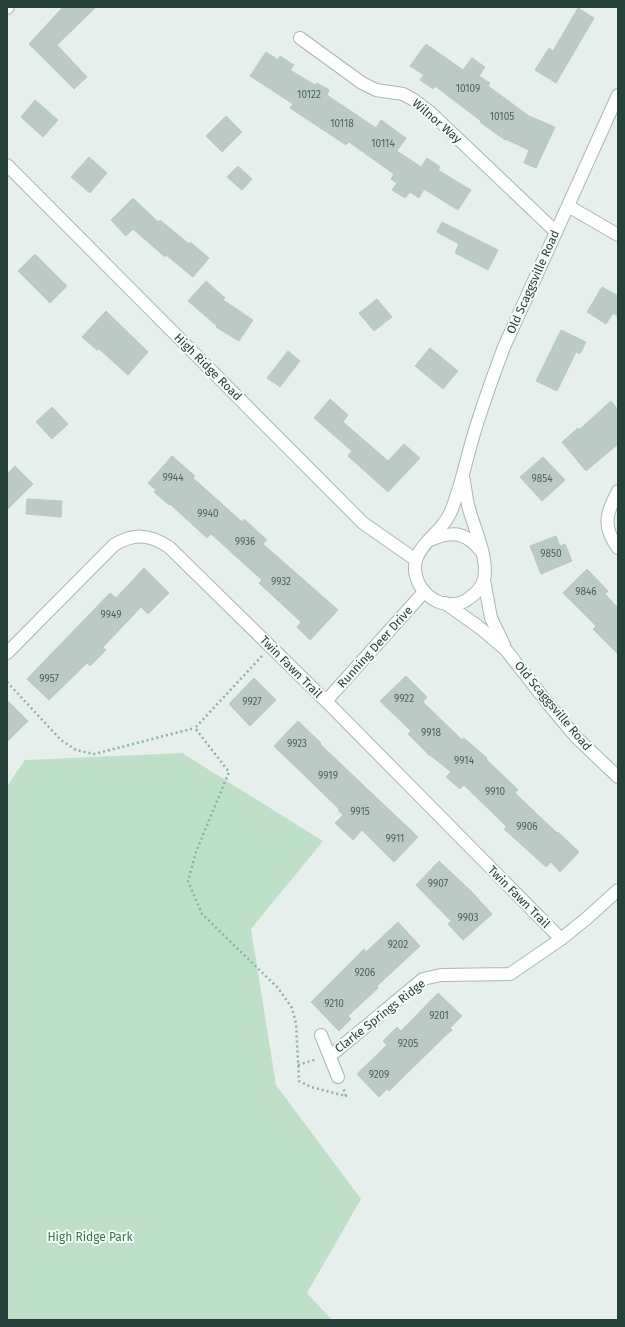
<svg xmlns="http://www.w3.org/2000/svg" width="625" height="1327" font-family="'Fira Sans',sans-serif">
<rect width="100%" height="100%" fill="#e6efeb"/>
<polygon fill="#bfe0c8" points="182,753 323,841 251,929 276,1085 361,1199 307,1293 332,1320 7,1320 7,786 25,760"/>
<g fill="#bbcac4" stroke="#b8c9c2">
<polygon points="63,7 96,7 57,45 87,77 74,89 29,44"/>
<polygon points="578,8 594,18 556,83 535,70 549,48 553,51"/>
<polygon points="426,44 463,70 472,58 485,67 479,76 490,83 488,86 529,116 555,127 536,168 524,163 529,150 505,139 505,140 480,122 481,121 435,86 433,89 420,80 424,75 410,66"/>
<polygon points="266,52 278,60 280,56 294,65 290,70 315,85 317,83 329,90 327,95 376,128 381,120 406,138 397,151 421,167 427,158 440,167 438,170 471,190 458,210 424,189 419,198 410,192 405,198 392,190 397,183 391,179 394,174 349,142 346,145 290,108 293,104 250,76"/>
<polygon points="35,100 58,120 43,137 21,117"/>
<polygon points="226,116 242,132 222,152 206,136"/>
<polygon points="89,157 107,173 90,193 71,177"/>
<polygon points="238,166 252,179 242,190 227,177"/>
<polygon points="133,198 158,222 160,220 189,244 190,242 209,258 193,277 166,255 165,257 133,229 126,236 111,220"/>
<polygon points="442,222 498,250 488,270 455,253 459,244 437,232"/>
<polygon points="35,254 67,286 50,303 18,271"/>
<polygon points="206,281 225,298 223,300 253,320 239,341 216,327 217,326 188,301"/>
<polygon points="602,287 618,296 618,316 613,313 606,324 587,312"/>
<polygon points="377,299 392,317 374,331 359,313"/>
<polygon points="106,311 148,352 128,375 99,349 97,350 82,337"/>
<polygon points="561,330 586,342 580,354 576,352 557,391 536,381"/>
<polygon points="430,348 458,371 443,389 415,366"/>
<polygon points="288,351 300,361 280,387 267,378"/>
<polygon points="330,399 348,415 343,422 388,461 404,444 420,458 388,492 348,456 352,451 314,418"/>
<polygon points="611,401 618,410 618,444 586,471 562,442 578,428 579,430"/>
<polygon points="52,407 68,424 52,439 36,422"/>
<polygon points="172,456 195,476 193,478 242,522 244,519 267,540 263,544 338,610 310,640 297,627 301,622 259,583 262,580 211,534 207,538 170,504 169,505 154,492 156,490 148,483"/>
<polygon points="543,457 565,480 542,501 520,477"/>
<polygon points="15,466 33,484 7,510 7,474"/>
<polygon points="27,499 62,501 61,517 26,514"/>
<polygon points="556,536 560,546 565,544 572,561 541,574 530,546"/>
<polygon points="144,568 169,593 148,614 141,607 103,647 106,650 90,666 87,663 49,700 27,679 110,593 116,598"/>
<polygon points="587,569 608,591 605,594 618,608 618,654 593,629 596,626 563,593"/>
<polygon points="406,676 427,697 423,702 462,740 464,738 487,758 486,759 518,790 515,793 557,833 558,832 579,852 560,872 551,862 546,867 504,829 507,827 464,785 460,789 446,777 451,772 430,755 430,756 408,734 411,731 380,701"/>
<polygon points="254,678 276,700 250,726 229,704"/>
<polygon points="7,700 28,721 7,742"/>
<polygon points="298,721 321,743 320,744 418,837 394,862 362,830 353,840 335,823 343,815 338,810 339,809 274,746"/>
<polygon points="439,861 471,891 492,914 463,940 448,924 451,921 416,885"/>
<polygon points="398,922 420,946 377,986 378,988 348,1016 351,1019 339,1031 311,1002 364,949 366,952"/>
<polygon points="438,993 462,1016 450,1028 452,1030 442,1039 389,1091 387,1089 379,1097 357,1074 387,1045 383,1041 397,1027 401,1031"/>
</g>
<g fill="none" stroke-linecap="round" stroke-linejoin="round">
<g stroke="#a8b8b2" stroke-width="14">
<g id="minor">
<polyline points="7,8 8,7"/>
<polyline points="300,38 362,83 376,90 403,94 414,100 430,112 556,232"/>
<polyline points="7,165 363,523 416,560"/>
<polyline points="568,206 618,235"/>
<path d="M463,476C465,486 466,496 468,505C473,526 489,558 484,579C482,588 473,596 465,601C456,606 442,605 433,599C420,591 412,575 416,560C421,543 440,532 448,517C452,511 454,503 456,497C462,480 466,462 471,444C480,411 492,379 504,347L618,95"/>
<path d="M618,491C606,513 602,527 618,548"/>
<path d="M430,540C451,531 465,531 480,550"/>
<polyline points="484,580 491,618 504,645"/>
<polyline points="445,603 479,627 506,650 550,706 576,737 618,777"/>
<path d="M7,653L114,545C134,533 149,534 169,547L326,701L561,939"/>
<polyline points="326,701 424,592"/>
<polyline points="321,1035 338,1077"/>
<polyline points="330,1056 423,979 441,975 510,974 561,939 586,919 618,890"/>
</g>
</g>
<g stroke="#86b3a5" stroke-width="2.5" stroke-dasharray="2 3" stroke-linecap="butt">
<polyline points="262,656 195,728 229,772 196,852 188,881 202,914 278,988 292,1008 296,1023 299,1081 311,1087 346,1096 343,1088"/>
<polyline points="7,682 61,740 76,750 94,754 195,728"/>
<polyline points="298,1065 317,1059"/>
</g>
<use href="#minor" stroke="#fff" stroke-width="12"/>
</g>
<g text-anchor="middle" dominant-baseline="central" stroke-width="4" stroke-linejoin="round" paint-order="stroke">
<g font-size="10" fill="#4a645c">
<text x="468" y="89">10109</text>
<text x="309" y="95">10122</text>
<text x="502" y="117">10105</text>
<text x="342" y="124">10118</text>
<text x="383" y="144">10114</text>
<text x="173" y="478">9944</text>
<text x="542" y="479">9854</text>
<text x="208" y="514">9940</text>
<text x="245" y="542">9936</text>
<text x="551" y="554">9850</text>
<text x="281" y="582">9932</text>
<text x="586" y="592">9846</text>
<text x="111" y="615">9949</text>
<text x="49" y="679">9957</text>
<text x="404" y="699">9922</text>
<text x="252" y="702">9927</text>
<text x="431" y="733">9918</text>
<text x="297" y="744">9923</text>
<text x="464" y="761">9914</text>
<text x="328" y="776">9919</text>
<text x="495" y="792">9910</text>
<text x="360" y="812">9915</text>
<text x="527" y="827">9906</text>
<text x="395" y="839">9911</text>
<text x="438" y="884">9907</text>
<text x="468" y="918">9903</text>
<text x="398" y="945">9202</text>
<text x="365" y="973">9206</text>
<text x="334" y="1004">9210</text>
<text x="439" y="1016">9201</text>
<text x="408" y="1044">9205</text>
<text x="379" y="1075">9209</text>
</g>
<g font-size="12" fill="#24423a" stroke="#f7fbf9">
<text transform="translate(437 121) rotate(41)">Wilnor Way</text>
<text transform="translate(533 282) rotate(-66)">Old Scaggsville Road</text>
<text transform="translate(208 367) rotate(45)">High Ridge Road</text>
<text transform="translate(375 647) rotate(-48)">Running Deer Drive</text>
<text transform="translate(291 667) rotate(45)">Twin Fawn Trail</text>
<text transform="translate(553 706) rotate(50)">Old Scaggsville Road</text>
<text transform="translate(519 897) rotate(45)">Twin Fawn Trail</text>
<text transform="translate(380 1016) rotate(-38)">Clarke Springs Ridge</text>
</g>
<g font-size="12" fill="#2d7a4b" stroke="#f7fbf9">
<text x="90" y="1237">High Ridge Park</text>
</g>
</g>
<rect width="625" height="1327" fill="none" stroke="#24423a" stroke-width="16"/>
</svg>
